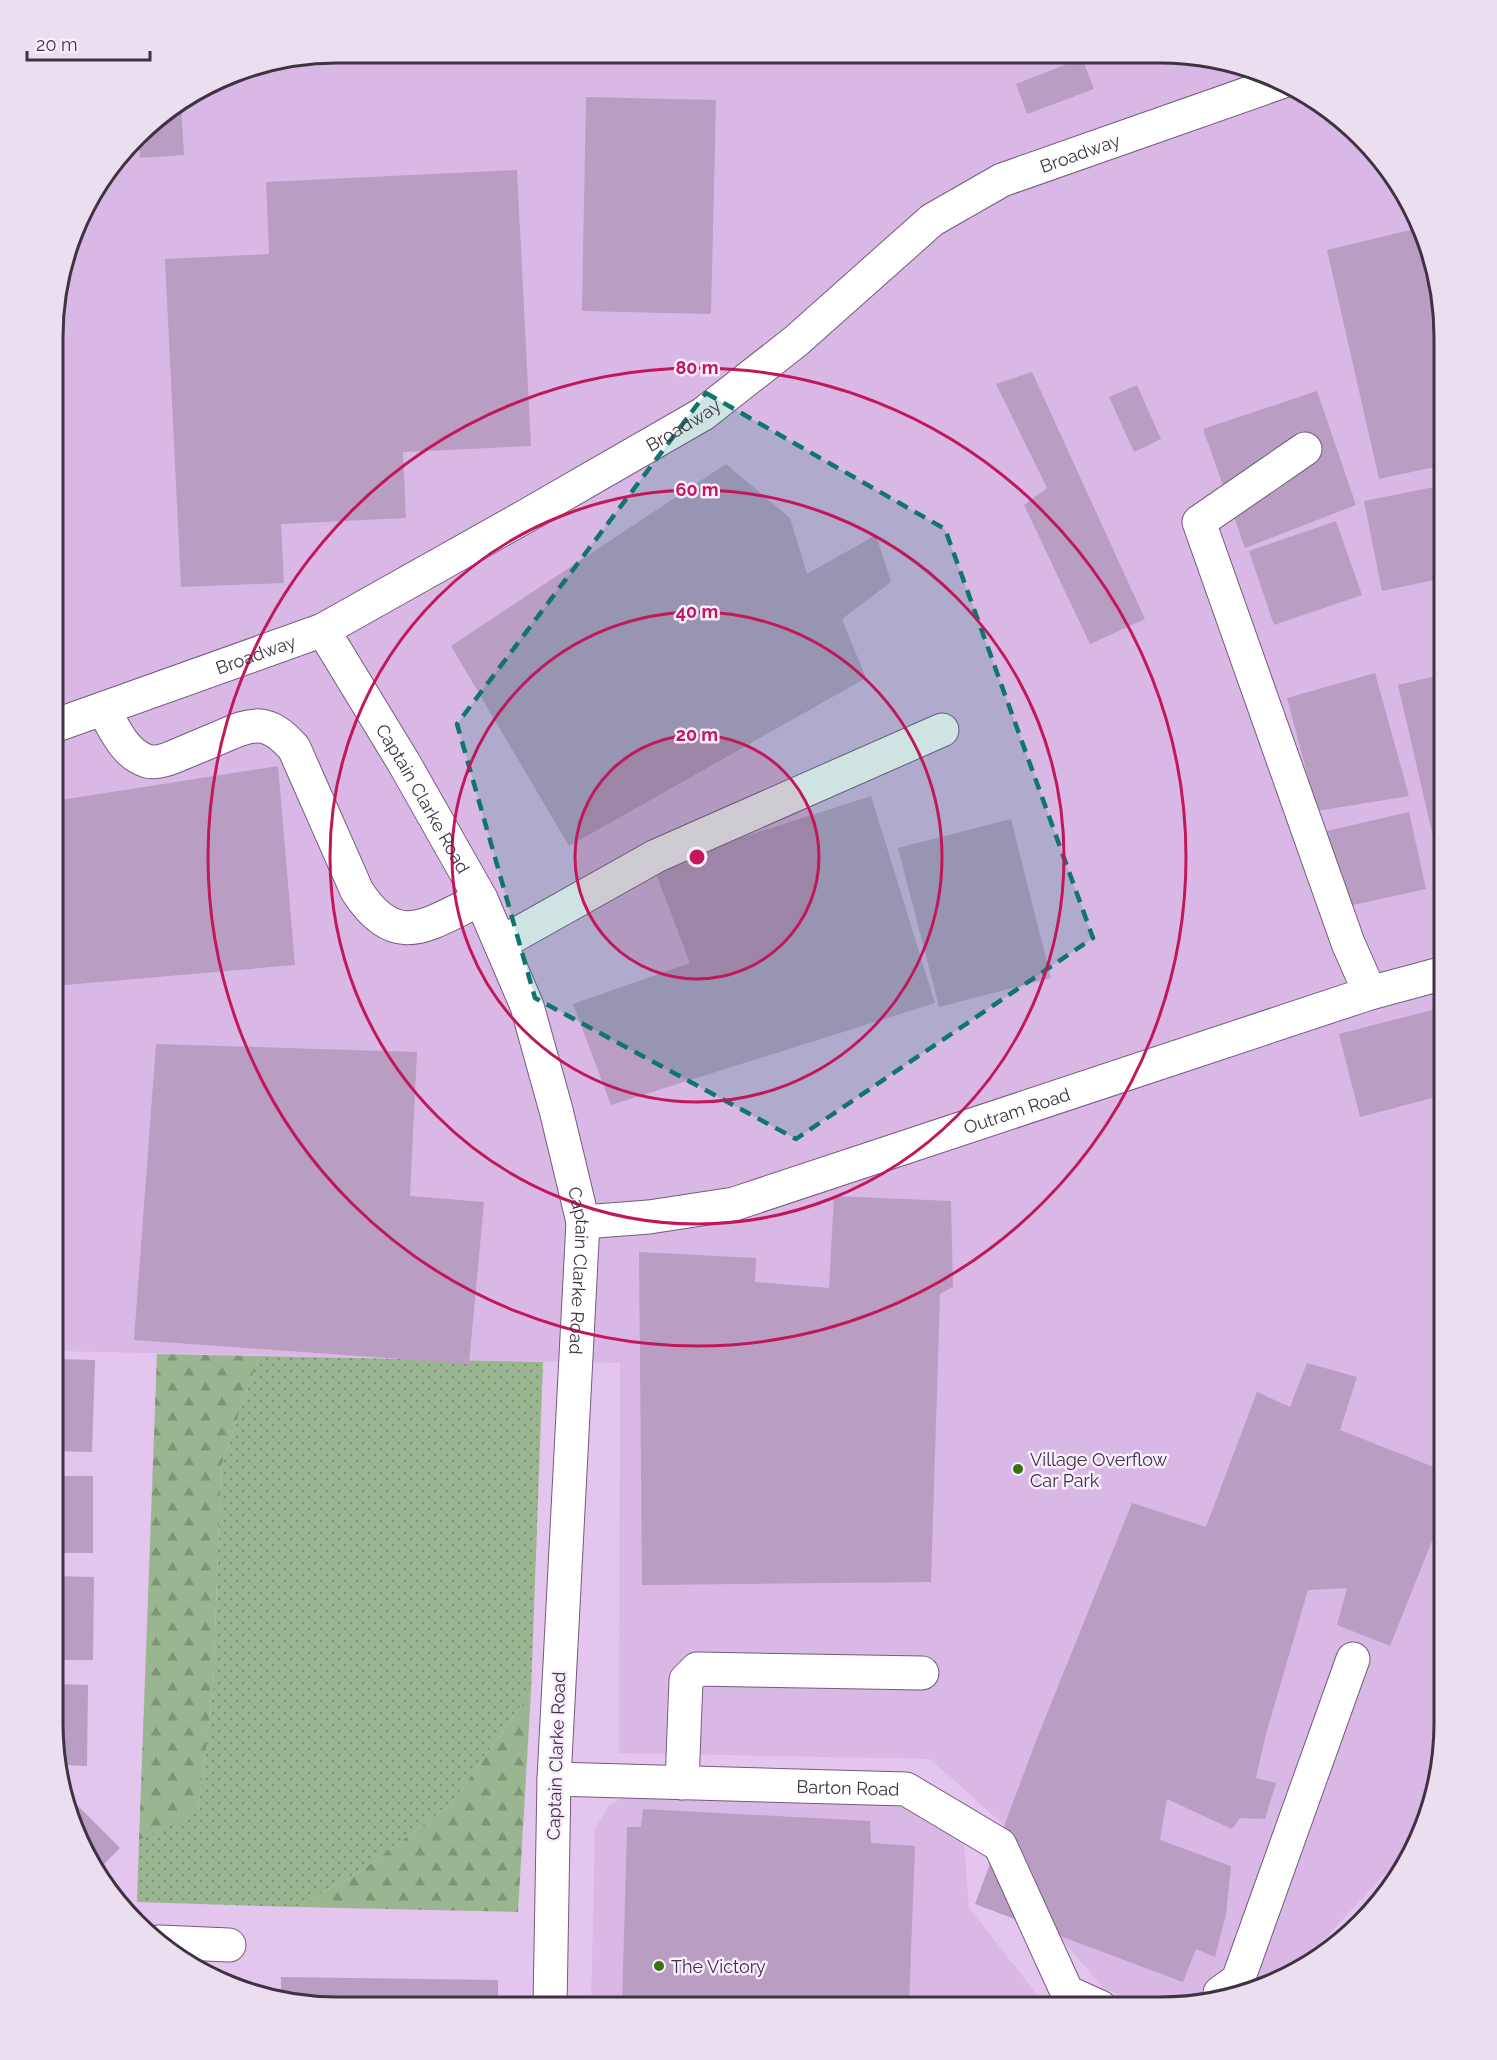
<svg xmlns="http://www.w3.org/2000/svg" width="1497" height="2060" font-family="Raleway,sans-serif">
<defs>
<pattern id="green-dots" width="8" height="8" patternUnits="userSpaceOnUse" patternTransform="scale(1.5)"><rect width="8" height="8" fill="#9ab690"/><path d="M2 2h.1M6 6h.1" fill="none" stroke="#7f9577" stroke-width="1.8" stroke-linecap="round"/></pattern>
<pattern id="forest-firs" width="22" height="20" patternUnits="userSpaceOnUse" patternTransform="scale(1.5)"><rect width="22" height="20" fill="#9ab690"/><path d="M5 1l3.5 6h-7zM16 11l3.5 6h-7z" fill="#7f9577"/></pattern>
</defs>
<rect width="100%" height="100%" fill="#e3c5ed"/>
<g fill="#d9b8e5">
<polygon points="337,53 1197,55 1268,74 1333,111 1415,212 1444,337 1444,1742 1429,1815 1407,1860 1383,1876 1293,1973 1285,1978 1160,2007 1153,2007 1104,1989 1057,1934 1013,1833 930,1759 619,1753 620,1363 53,1351 55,300 90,195 150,123 245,68"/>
<polygon points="635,1792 888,1798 964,1843 969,1908 1047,2007 591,2006 595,1829 609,1805"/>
</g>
<polygon fill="url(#green-dots)" points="259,1356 543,1362 531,1692 451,1804 361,1871 297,1907 137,1902 139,1840 198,1811 213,1692 221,1466"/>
<g fill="url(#forest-firs)">
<polygon points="157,1354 259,1356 221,1466 213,1692 198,1812 139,1840"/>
<polygon points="531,1692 518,1912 297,1907 361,1871 451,1804"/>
</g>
<g fill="#b99dc3">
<polygon points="756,54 791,54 759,65"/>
<polygon points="998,54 1021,54 1021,55 1002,63"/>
<polygon points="1082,58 1094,89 1027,114 1016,84"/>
<polygon points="586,97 716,100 711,314 582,311"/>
<polygon points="181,105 184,155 140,158 139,136 150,123"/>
<polygon points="517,170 531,446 403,452 406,518 281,524 284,583 181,587 165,259 269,254 266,182"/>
<polygon points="1419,228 1444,352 1444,465 1379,479 1327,250"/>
<polygon points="1032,372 1145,619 1090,644 1024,505 1047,488 996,384"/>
<polygon points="1137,385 1161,439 1134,452 1109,397"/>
<polygon points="1317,391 1356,505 1245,548 1203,429"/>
<polygon points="726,464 790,518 807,574 876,535 891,582 842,619 866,678 569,846 451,646"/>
<polygon points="1444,485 1444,578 1382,591 1364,501"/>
<polygon points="1336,521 1362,595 1274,625 1249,551"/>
<polygon points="1375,673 1409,796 1317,811 1287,698"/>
<polygon points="1444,674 1444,880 1443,880 1398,685"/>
<polygon points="278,766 295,965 54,986 54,801"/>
<polygon points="871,796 935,1003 611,1105 573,1004 690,963 653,866"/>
<polygon points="1409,812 1426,889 1340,908 1322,832"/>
<polygon points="1011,819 1051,978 939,1007 898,848"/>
<polygon points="1444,1007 1444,1095 1360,1117 1339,1034"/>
<polygon points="156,1044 417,1052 410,1196 484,1202 469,1364 134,1340"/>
<polygon points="834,1196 951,1201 953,1287 940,1294 931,1582 642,1585 639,1252 756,1258 755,1282 829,1288"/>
<polygon points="53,1359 95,1360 92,1452 53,1451"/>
<polygon points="1307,1363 1357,1377 1340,1430 1444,1471 1444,1511 1390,1646 1337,1625 1347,1588 1308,1590 1266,1734 1256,1778 1276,1783 1265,1819 1240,1818 1232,1829 1167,1799 1160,1840 1231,1866 1226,1915 1215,1957 1196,1949 1183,1982 975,1904 1036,1741 1132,1503 1206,1527 1257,1392 1290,1407"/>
<rect x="53" y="1476" width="40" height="77"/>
<polygon points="53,1576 94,1577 93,1660 53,1660"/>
<polygon points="53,1684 88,1685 87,1766 62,1765 53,1723"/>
<polygon points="70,1798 120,1848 97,1871 82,1848"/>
<polygon points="643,1809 870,1821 871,1843 915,1846 909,2007 622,2006 627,1827 641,1827"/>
<polygon points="281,1977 498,1980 498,2006 300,2005 281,1998"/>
</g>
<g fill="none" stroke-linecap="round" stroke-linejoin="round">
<g stroke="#745b7d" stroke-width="35">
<g id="minor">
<polyline points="1305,449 1199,522 1348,943 1370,993"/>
<path id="s1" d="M323,630L404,763L481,899L527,1006L556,1110L583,1222L554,1779L550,2006"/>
<path d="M103,709C114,727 124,754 147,761C156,764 169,759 178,755C192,749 207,743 221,737C254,722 268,719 294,748L357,891C397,953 429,923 481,899"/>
<path id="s2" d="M54,726L323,630L526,516L703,414L796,341L932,220L1002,180L1281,82"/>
<polyline points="501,943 656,856 942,730"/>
<path id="s3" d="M583,1222L649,1217L734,1204L1370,993L1444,973"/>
<path id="s4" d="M554,1779L906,1789L1000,1845L1067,1992L1100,2007"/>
<polyline points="682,1783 686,1680 697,1669 922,1673"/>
<polyline points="159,1942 229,1945"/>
<polyline points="1220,1993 1238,1980 1353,1659"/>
</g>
</g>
<use href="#minor" stroke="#fff" stroke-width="33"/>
</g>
<path fill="#0f766e" fill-opacity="0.2" stroke="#0f766e" stroke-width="4.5" stroke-dasharray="12 8" stroke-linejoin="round" d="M706,393L945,529L1093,938L796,1139L535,998L457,724Z"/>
<circle cx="697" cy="857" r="122" fill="#c2185b" fill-opacity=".12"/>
<g fill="none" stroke="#c2185b" stroke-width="3">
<circle cx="697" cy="857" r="122"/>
<circle cx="697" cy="857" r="245"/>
<circle cx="697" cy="857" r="367"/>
<circle cx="697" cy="857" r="489"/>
</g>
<g fill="#34730e" stroke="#f9edfe" stroke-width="2">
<circle cx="1018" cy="1469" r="6"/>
<circle cx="659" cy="1966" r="6"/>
</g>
<g text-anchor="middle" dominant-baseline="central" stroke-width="5" stroke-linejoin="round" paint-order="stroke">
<g font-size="18" fill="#3f3343" stroke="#f9edfe">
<text stroke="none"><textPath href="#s2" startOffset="1186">Broadway</textPath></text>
<text stroke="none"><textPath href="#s2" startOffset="700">Broadway</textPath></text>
<text stroke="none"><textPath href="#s2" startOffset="214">Broadway</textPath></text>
<text stroke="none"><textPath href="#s1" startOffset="196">Captain Clarke Road</textPath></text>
<text stroke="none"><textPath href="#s3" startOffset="450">Outram Road</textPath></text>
<text stroke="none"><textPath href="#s1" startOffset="700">Captain Clarke Road</textPath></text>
<text transform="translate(556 1756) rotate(-88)">Captain Clarke Road</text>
<text stroke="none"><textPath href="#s4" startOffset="294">Barton Road</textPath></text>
</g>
<g font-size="18" fill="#3f3343" stroke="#f9edfe" text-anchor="start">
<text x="1030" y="1459">Village Overflow<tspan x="1030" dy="21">Car Park</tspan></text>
<text x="671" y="1966">The Victory</text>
</g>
</g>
<path d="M0 0H1497V2060H0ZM337 63H1160A274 274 0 0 1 1434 337V1723A274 274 0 0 1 1160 1997H337A274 274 0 0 1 63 1723V337A274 274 0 0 1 337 63Z" fill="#eadeef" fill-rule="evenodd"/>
<path fill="none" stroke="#3f3343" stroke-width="3" d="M337 63H1160A274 274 0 0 1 1434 337V1723A274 274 0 0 1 1160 1997H337A274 274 0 0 1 63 1723V337A274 274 0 0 1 337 63Z"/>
<circle cx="697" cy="857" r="9" fill="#c2185b" stroke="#f9edfe" stroke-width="3"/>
<g font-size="18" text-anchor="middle" font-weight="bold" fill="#c2185b" stroke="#f9edfe" stroke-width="5" stroke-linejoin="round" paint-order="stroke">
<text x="697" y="374">80 m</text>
<text x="697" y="496">60 m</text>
<text x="697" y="618">40 m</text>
<text x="697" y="741">20 m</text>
</g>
<path d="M27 51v9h123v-9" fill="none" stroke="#3f3343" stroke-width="3"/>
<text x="36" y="51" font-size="18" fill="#3f3343" stroke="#f9edfe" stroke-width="4.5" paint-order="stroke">20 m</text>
</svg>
